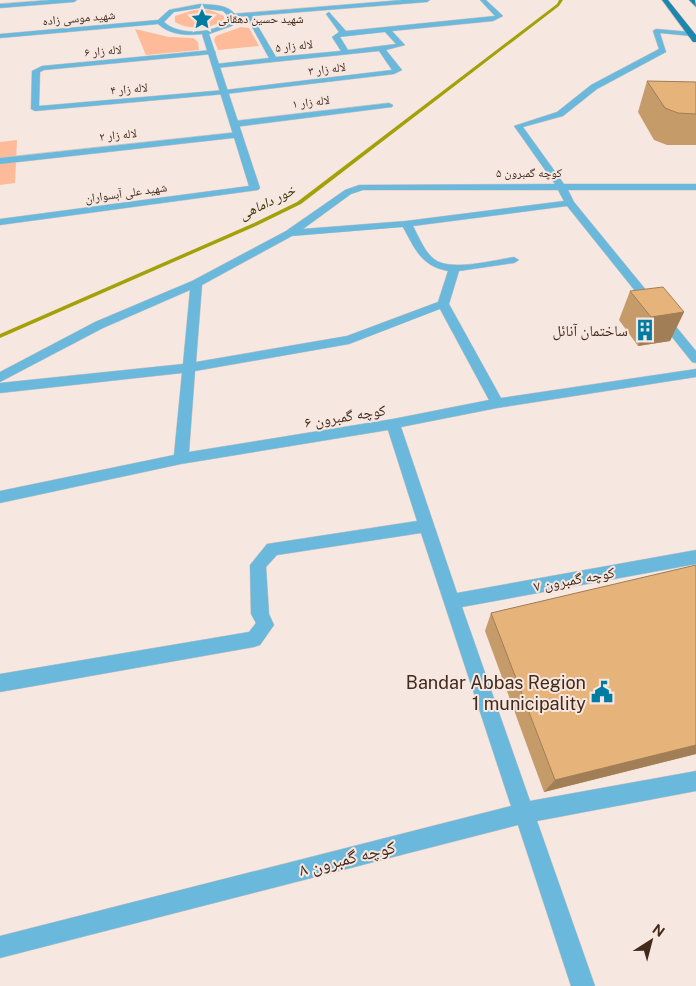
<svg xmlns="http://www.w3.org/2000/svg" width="696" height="986" font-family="'Public Sans','Noto Naskh Arabic',sans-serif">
<rect width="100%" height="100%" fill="#f6e7e0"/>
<g fill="#fdbb99">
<path d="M194,10H210L224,16V19C213,30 188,30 175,22V16Z"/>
<polygon points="241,27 249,28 259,46 218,50 214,40 216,36"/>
<polygon points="135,29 169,37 193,38 198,42 199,50 146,55"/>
<polygon points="17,140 15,183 0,185 0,142"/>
</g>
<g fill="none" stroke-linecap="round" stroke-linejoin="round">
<polygon fill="#a3a108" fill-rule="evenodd" points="559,0 563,0 559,6 301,204 258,225 0,338 0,334 254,223 297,202 557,4"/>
<g stroke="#d6c5bc" stroke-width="1">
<g id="minor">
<polygon points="50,0 77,0 74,2 0,8 0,4"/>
<path d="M402,0H430L427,2L252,16L276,57L341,51L332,37L339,32L326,14L329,12L346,31L495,16L480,0H486L503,16L493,21L392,31L405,45L386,50L402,70L394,74L225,94L35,111L31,109L32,71L42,66L212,50L216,52L212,54L44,70L40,72L39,106L225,90L392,70L379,51L216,68L212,66L216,64L269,58L246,16L235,17L232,15L233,14ZM385,32L396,44L348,50L340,37Z"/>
<path d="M656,29L691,32L694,34L691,36L660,33L666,52L597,89L563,116L523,127L564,184H696V190H568L574,202L696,351V363L692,362L567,206L413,226C419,237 424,251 434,259C450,272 494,260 514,257L519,260L514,263L459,271L449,304L501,398L696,369V377L497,408L401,427L457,593L696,550V564L462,607L530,801L696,771V791L537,821L595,986H571L518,825L0,958V936L511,806L421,533L277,555L266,567L269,614L274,625L260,645L254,647L0,692V674L249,632L256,623L251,614L250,565L267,544L417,521L388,430L181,464L0,503V491L174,455L182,373L0,393V383L183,364L190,290L103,328L0,382V372L95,322L192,281L286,231L345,190L359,185L555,184L514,126L557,112L591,85L659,49L653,31ZM363,190H558L564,201L406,221L303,229L351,194ZM403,227C415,249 421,266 448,271L438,302L347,336L196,362L202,285L292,236ZM440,309L489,400L393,419L189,452L195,371L349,344Z"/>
<polygon points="389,103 393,105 392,107 235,127 231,124 235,121"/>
<polygon points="239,132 242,133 242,137 0,164 0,158"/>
</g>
</g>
<g stroke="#d6c5bc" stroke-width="1">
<path id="tertiary" d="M200,4C215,5 231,4 238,19L232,26L209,34L260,188L258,190L0,225V219L249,186L202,34C187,36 170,35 158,24L0,38V34L158,20L169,10ZM200,8L223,11L231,19C216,33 180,37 164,22L174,12Z"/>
</g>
<g stroke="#d6c5bc" stroke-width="1">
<g id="primary">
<polygon points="662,0 668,0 696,35 696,42 693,42"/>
<polygon points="689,0 695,0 696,7"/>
</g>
</g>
<use href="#minor" fill="#6ab9dd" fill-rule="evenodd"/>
<use href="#tertiary" fill="#6ab9dd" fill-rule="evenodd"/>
<use href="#primary" fill="#1d86ac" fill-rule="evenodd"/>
</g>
<g fill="#c69b6a">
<polygon points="647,81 696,82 696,145 667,145 654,140 638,112"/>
<polygon points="630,291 684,312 670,341 638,346 619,320"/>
<polygon points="696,565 696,754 544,792 485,631 491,613"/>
</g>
<g fill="#a17e56">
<polygon points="684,312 670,341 638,346 651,317"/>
<polygon points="696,745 696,754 544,792 555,780"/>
</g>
<g fill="#e6b47b" stroke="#a17e56">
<polygon points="647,81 696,82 696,114 678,113 665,108"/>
<polygon points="663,287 684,312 651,317 630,291"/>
<polygon points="696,565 696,745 555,780 491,613"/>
</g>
<defs>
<g id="sight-bare" transform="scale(1.725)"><path d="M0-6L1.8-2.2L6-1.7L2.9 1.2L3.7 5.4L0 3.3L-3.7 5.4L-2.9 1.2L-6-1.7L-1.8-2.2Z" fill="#007ca3" stroke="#f6e7e0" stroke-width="2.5" paint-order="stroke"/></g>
<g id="building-bare" transform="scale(1.725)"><path d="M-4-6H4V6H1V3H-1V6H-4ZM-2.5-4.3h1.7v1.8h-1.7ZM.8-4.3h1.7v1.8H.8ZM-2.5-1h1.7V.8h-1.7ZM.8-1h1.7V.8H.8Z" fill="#007ca3" stroke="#f6e7e0" stroke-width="2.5" paint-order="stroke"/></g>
<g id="civic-bare" transform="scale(1.725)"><path d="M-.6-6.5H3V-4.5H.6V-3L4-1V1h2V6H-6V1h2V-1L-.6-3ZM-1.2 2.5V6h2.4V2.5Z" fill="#007ca3" stroke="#f6e7e0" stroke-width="2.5" paint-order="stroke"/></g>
</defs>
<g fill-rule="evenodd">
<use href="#sight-bare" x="202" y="19"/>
<use href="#building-bare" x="645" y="330"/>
<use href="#civic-bare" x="602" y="692"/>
</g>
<g text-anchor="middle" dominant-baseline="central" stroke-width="4" stroke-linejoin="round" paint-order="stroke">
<g font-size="12" fill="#43291a" stroke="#f6e7e0">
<text transform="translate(79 18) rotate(-5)">شهید موسی زاده</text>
<text transform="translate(294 46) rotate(-6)">لاله زار ۵</text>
<text transform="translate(103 51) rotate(-5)">لاله زار ۶</text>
<text transform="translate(327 69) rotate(-7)">لاله زار ۳</text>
<text transform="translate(129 89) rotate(-5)">لاله زار ۴</text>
<text transform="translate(311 102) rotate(-7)">لاله زار ۱</text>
<text transform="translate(118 135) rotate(-6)">لاله زار ۲</text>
<text x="529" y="173">کوچه گمبرون ۵</text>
<text transform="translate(126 193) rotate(-8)">شهید علی آبسواران</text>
</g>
<g font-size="12" fill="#43291a" stroke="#f6e7e0" text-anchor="start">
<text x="218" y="19">شهید حسین دهقانی</text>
</g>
<g font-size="14" font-style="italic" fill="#363500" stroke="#f6e7e0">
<text transform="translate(267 202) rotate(-26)">خور داماهی</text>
</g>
<g font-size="15" fill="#43291a" stroke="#f6e7e0" text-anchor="end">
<text x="628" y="330">ساختمان آنائل</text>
</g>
<g font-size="15" fill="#43291a" stroke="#f6e7e0">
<text transform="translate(345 416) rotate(-9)">کوچه گمبرون ۶</text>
<text transform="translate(574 579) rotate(-10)">کوچه گمبرون ۷</text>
</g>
<g font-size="18" fill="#43291a" stroke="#f6e7e0" text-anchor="end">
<text x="586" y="682">Bandar Abbas Region<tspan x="586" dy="21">1 municipality</tspan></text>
</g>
<g font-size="18" fill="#43291a" stroke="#f6e7e0">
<text transform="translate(347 858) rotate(-14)">کوچه گمبرون ۸</text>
</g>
</g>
<g transform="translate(651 941) rotate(36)" stroke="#f6e7e0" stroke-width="4" paint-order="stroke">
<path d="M0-4L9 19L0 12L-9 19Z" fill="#43291a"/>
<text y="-8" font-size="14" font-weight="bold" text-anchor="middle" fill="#43291a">N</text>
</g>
</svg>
